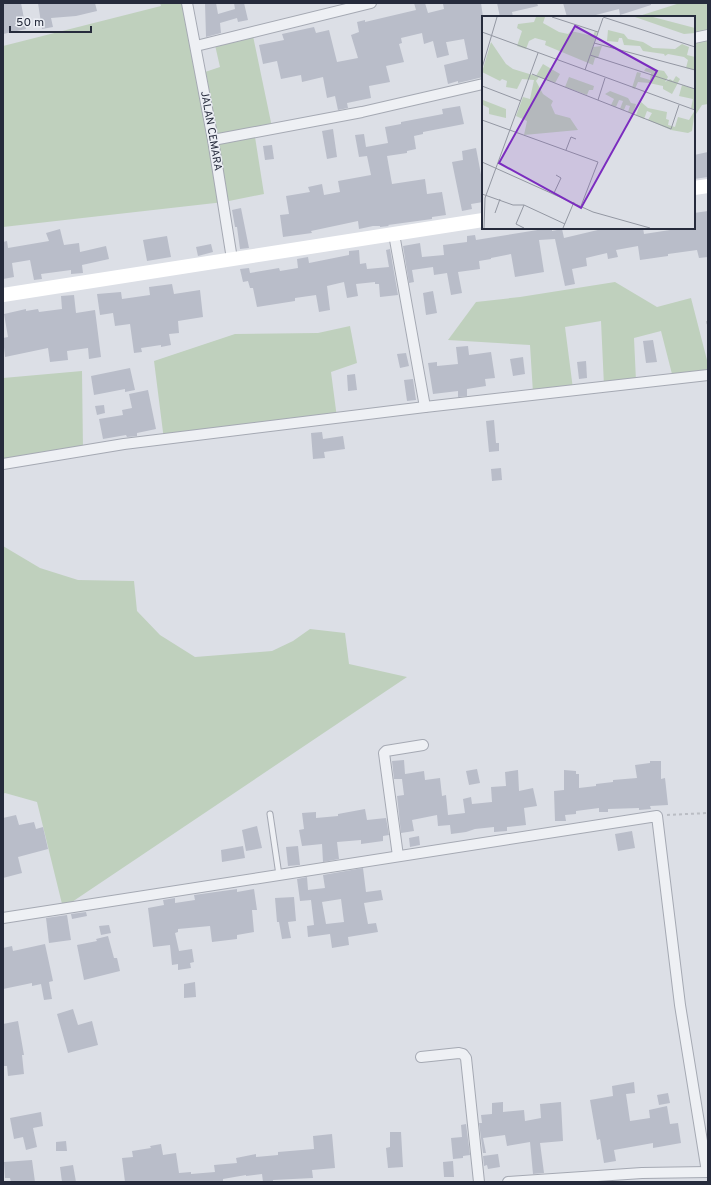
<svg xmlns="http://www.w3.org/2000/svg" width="711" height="1185" font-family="Overpass,sans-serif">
<rect width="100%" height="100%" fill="#dcdfe6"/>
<g fill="#bfd0bd">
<polygon points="160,3 182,3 209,145 255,137 264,194 224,202 3,227 3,46 161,6"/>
<polygon points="680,3 708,3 708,104 702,105 694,117 694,17 636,17"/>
<polygon points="253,36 273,132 213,143 199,74 220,67 215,45"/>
<polygon points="615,282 657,307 691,298 708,364 708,373 673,378 661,331 634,338 636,381 604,386 601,321 565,327 573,389 533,393 530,345 448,340 476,302 520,297"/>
<polygon points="350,326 357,363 331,372 337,418 164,440 154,361 235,334 318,333"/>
<polygon points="82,371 83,451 3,463 3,378"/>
<polygon points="3,546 40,568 78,580 134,581 137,611 160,635 195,657 272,651 293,641 310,629 345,633 349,664 407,677 63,908 37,802 5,793 3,794"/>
</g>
<g fill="#b9bdc9" fill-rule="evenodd">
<polygon points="3,3 21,3 26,29 3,34"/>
<polygon points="38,3 95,3 97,11 76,16 51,18 53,27 42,29"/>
<polygon points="205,3 216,3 218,14 235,9 234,3 244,3 248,20 238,22 237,18 220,23 221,33 206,37"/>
<polygon points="414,3 425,3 428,13 444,9 443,4 450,3 481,3 483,17 483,77 458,83 458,81 448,84 444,65 468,59 464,39 447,42 446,42 449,55 437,58 433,41 424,44 422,33 401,38 402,43 399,44 404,62 386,66 390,82 369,86 371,98 347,103 348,108 338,110 335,96 327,98 323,77 302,82 301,75 281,79 277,61 263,64 259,45 284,40 282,34 314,27 316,33 329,30 337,62 358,58 351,35 359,32 357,22 365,20 365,22 416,10"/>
<polygon points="497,3 537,3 538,6 512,12 513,17 500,17"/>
<polygon points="563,3 651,3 651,5 620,15 619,9 588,17 567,17"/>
<polygon points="460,106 464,124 423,132 423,134 414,136 416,149 407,151 407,153 387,156 392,184 425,179 427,194 442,192 446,215 432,217 432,219 388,225 389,226 380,227 380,226 373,226 359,229 358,221 311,231 312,233 283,237 280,215 289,214 286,196 310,192 308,187 322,184 324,195 340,192 338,181 371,175 367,156 359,157 355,135 364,134 366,147 388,143 385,127 401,124 401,122 443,114 442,109"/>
<polygon points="333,129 337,157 327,159 322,131"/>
<polygon points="272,145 274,159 265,160 263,146"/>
<polygon points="476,148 483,185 483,202 471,204 472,209 462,211 452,162 463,160 462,151"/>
<polygon points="708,152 708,177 694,179 694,155"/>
<polygon points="241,208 249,248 240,249 237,227 235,227 232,210"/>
<polygon points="708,211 708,257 699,258 697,250 668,254 668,256 640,260 638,246 616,250 618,257 608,259 607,253 586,258 587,266 572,269 575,284 565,286 555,239 539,240 544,272 515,277 511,254 491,258 491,259 479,261 480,269 458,272 462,293 451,295 447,273 434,275 433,267 412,270 414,282 409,283 403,246 420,243 422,257 444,255 443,245 467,242 467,236 475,235 476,240 550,228 552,228 552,231 562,229 564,238 602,229 602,228 643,228 644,234 670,230 669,228 694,228 694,213"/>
<polygon points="60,229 64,245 79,243 80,252 106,246 109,259 82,265 83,273 71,274 71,270 41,274 42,279 34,280 30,260 12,263 14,277 3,279 3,242 7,241 8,248 49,241 46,233"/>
<polygon points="167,236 171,257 147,261 143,240"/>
<polygon points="211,244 213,252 198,256 196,247"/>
<polygon points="390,249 398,295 380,297 379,284 375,284 375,282 356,284 358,296 347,298 344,282 327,286 330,310 319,312 316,295 295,298 295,301 257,307 253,288 250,288 248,281 243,282 240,269 249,268 250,273 279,268 280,271 298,268 297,259 308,257 309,263 349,255 349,251 359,250 360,264 366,263 367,269 389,267 386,250"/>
<polygon points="172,284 174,294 200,290 203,317 178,321 179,333 169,334 171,345 161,347 161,345 141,348 142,352 134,353 130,324 115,326 113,313 100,315 97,294 121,292 122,299 150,295 149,287"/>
<polygon points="433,291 437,313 426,315 423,293"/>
<polygon points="74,295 76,313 95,310 101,357 89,359 88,348 67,351 68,360 50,362 48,348 5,357 3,338 8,337 4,314 26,309 26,311 38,309 39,312 62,309 61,296"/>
<polygon points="653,340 657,362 646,363 643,341"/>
<polygon points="468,346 469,355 491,352 495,378 485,379 486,386 467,389 467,396 458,397 458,391 433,394 428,363 437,362 437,366 458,364 456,347"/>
<polygon points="406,353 409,366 400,368 397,354"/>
<polygon points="523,357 525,374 513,376 510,359"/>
<polygon points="586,361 587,378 579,379 577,362"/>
<polygon points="130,368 135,390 125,392 125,389 94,395 91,376"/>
<polygon points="355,374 357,390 348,391 347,375"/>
<polygon points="413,379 416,400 407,401 404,380"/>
<polygon points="148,390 156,429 137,433 137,436 127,437 126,435 103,439 99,419 123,415 122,410 132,408 129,394"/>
<polygon points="104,405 105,413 97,415 95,406"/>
<polygon points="494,420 496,443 499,443 499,451 489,452 486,421"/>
<polygon points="322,432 323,439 343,436 345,449 324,452 325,458 313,459 311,433"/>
<polygon points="501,468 502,480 492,481 491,469"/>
<polygon points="404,760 405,774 424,771 425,780 440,778 442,796 446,795 448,815 465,813 463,799 471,797 472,804 492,802 491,787 506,786 505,772 518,770 519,791 533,788 537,806 524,808 526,825 507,827 507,831 494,832 494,827 475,829 466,832 451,834 450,825 438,826 437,815 412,820 414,831 401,833 397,796 404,795 402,779 394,779 392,761"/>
<polygon points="650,761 661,761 661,779 665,778 668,805 650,806 651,809 639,810 639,808 608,809 608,812 599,812 599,808 576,811 576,814 565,815 566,821 555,821 554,791 564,790 564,770 576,771 576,774 579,774 579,788 596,786 596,784 613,782 613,780 637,778 635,765 650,763"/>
<polygon points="477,769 480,783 469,785 466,771"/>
<polygon points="365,809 367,820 386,818 389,835 383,836 383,841 361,844 361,840 337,842 339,859 323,862 322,844 302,846 299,830 304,829 302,813 316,812 316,818 338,816 338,814"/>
<polygon points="16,815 19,825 34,822 36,829 43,827 48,849 18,857 22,873 3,878 3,818"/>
<polygon points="257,826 262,848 246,851 242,830"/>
<polygon points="632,831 635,848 618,851 615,834"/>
<polygon points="419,836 420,845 410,847 409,838"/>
<polygon points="243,846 245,858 222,862 221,850"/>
<polygon points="298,846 300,865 288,866 286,847"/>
<path d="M363,868L366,892L381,890L383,900L364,903L368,924L376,923L378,932L348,937L349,945L332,948L330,934L308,937L307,926L314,925L311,900L300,901L297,879L307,877L308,890L325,888L323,875ZM341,899L344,922L326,924L322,902Z"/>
<polygon points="237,889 237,892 254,889 257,910 252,910 254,932 237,935 237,939 212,942 210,926 178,929 178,932 175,933 179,951 192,949 194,962 190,963 191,968 178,970 178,964 172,965 170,945 153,947 148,908 164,905 163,900 175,898 175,903 195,900 194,895"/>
<polygon points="294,897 296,921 288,922 291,938 282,939 279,922 277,922 275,898"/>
<polygon points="86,912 87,916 72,919 71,914"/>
<polygon points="67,915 71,940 49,943 46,918"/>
<polygon points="109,925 111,933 101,935 99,926"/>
<polygon points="108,936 114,958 117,958 120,971 84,980 77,945 97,941 96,939"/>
<polygon points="45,944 53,981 49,982 52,999 44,1000 41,984 32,986 32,983 3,989 3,948 12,946 13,951"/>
<polygon points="195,982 196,997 184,998 184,984"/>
<polygon points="73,1009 78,1025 92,1021 98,1045 68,1053 57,1014"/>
<polygon points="18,1021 24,1055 22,1055 24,1074 8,1076 7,1066 3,1066 3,1024"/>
<polygon points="634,1082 635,1093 626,1094 630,1121 650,1118 649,1110 667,1106 670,1124 678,1123 681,1143 653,1148 653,1143 614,1150 616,1161 604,1163 600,1139 597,1140 590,1100 613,1096 612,1086"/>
<polygon points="668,1093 670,1103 659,1105 657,1095"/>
<polygon points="503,1102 503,1112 524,1110 525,1121 541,1118 540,1104 561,1102 563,1141 540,1143 544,1173 533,1174 530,1142 507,1146 505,1135 483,1138 486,1153 483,1153 479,1123 482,1123 481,1115 492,1114 492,1103"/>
<polygon points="41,1112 43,1126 33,1128 37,1147 26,1150 23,1137 14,1139 10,1118"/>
<polygon points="466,1124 470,1155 463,1156 463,1158 453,1159 451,1138 462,1137 461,1125"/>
<polygon points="390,1132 401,1132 403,1167 388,1168 386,1148 390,1147"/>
<polygon points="332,1134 335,1168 312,1170 313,1178 273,1180 273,1182 263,1182 262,1174 246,1176 246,1175 223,1179 223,1182 125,1182 122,1158 133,1157 132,1151 151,1148 150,1146 161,1144 163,1155 176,1153 179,1173 191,1172 191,1174 215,1172 214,1165 237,1163 236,1158 256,1154 256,1157 278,1155 278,1152 314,1149 313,1136"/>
<polygon points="66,1141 67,1151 56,1151 56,1142"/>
<polygon points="498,1154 500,1167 488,1169 487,1165 484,1166 483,1156"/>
<polygon points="32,1160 35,1182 11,1182 10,1178 5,1178 4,1162"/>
<polygon points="453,1161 454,1177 444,1177 443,1162"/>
<polygon points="73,1165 76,1182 62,1182 60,1167"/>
</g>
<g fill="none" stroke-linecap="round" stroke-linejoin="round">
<g stroke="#a5a9b3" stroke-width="7">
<polyline id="lane" points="270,814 279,875"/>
</g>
<g stroke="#a5a9b3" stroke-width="12">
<g id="street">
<polyline points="187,3 213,140 232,259"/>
<polyline points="694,38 708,35"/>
<polyline points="196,46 371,3"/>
<polyline points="213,140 362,112 483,84"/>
<polyline points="394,234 425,407"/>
<polyline points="3,464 124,444 425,407 708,375"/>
<polyline points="398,856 384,753 386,751 423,745"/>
<polyline points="3,918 657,816 680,1005 707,1172"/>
<polyline points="421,1057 459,1053 463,1054 466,1058 479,1182"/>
<polyline points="508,1182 642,1173 708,1172"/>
</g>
</g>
<g stroke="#babdc4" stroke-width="2" stroke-dasharray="3 3" stroke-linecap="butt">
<polyline points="707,321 708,326"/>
<polyline points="667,815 708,813"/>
</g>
<use href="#lane" stroke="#eef0f4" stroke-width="5"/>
<use href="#street" stroke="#eef0f4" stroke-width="10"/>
<g stroke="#fff" stroke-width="14">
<polyline points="694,188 708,186"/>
<polyline points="3,295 483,220"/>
</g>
</g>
<g text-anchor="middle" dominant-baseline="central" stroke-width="3" stroke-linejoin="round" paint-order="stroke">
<g font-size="11" fill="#262b3c" stroke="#ebeef4">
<text transform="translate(211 131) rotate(80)">JALAN CEMARA</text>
</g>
</g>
<g transform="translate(482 16)">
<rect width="213" height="213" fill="#dcdfe6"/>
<path d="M54,1H63L61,7L77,16L86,18L89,15L111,20L113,15L115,16L111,31L120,30L116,42H113L111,49L63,29L64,25L53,22L47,25L44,33L35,30L40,15L35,12L36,8L52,6ZM153,1H171L213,12V17L202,18ZM126,14L142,18L146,23L161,26L171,32L193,33L200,28L207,31L205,39L213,41V54L204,52L206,44L202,41L186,38L183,40L182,38L161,35L158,30L142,29L140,22H137L136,26L125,25ZM9,26L24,48L31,53L54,60L61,48L78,58L73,67L57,61L54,65L61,78L71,85L69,89L73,98L88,102L96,114L42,119L45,105L34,100L41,81L48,83L52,64L40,63L35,73L24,71L25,65L20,63L18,65L0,56ZM164,52L182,55L186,61L183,66L188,63L191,65L194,60L198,63L190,78L181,73V70L167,67L156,66L153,73L150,72L155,56L159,57L158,61L168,64L169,57L162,55ZM87,61L112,70L111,74H107L105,79L83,71ZM200,69L213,73L212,93L209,92L211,83L197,80ZM128,75L146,82L149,87L154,88L151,98L146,96L148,90L144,89L142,94L138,93L141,85L137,84L134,91L129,89L132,83L123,78ZM1,84L24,93V102L7,98V92L1,89ZM159,86L166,92L185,96L184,103L187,104L186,109L193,111L196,101L207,104L213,94L210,115L206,117L189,114L166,104L170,97L165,95L162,103L154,99Z" fill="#bfd0bd"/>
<path fill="none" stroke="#9397a2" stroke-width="1" d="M70,1L116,16M121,1L213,31M0,16L213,94M112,27L213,54M108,39L213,73M0,52L15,1M103,54L121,2M50,58L189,113L197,89M0,70L39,85M116,84L123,62M0,104L116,146L99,190M84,134L89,121L94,123M0,146L111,196L168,212M72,177L79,162L74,159M0,178L31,189H42L83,208M13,197L18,183M2,212L3,182L56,37M42,212L34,208L42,189M81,212L92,186"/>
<path fill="#7b2cbf" fill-opacity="0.15" stroke="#7b2cbf" stroke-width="2" d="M93,10L175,55L99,192L17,147Z"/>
<rect width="213" height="213" fill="none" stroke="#262b3c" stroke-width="2"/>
</g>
<rect width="711" height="1185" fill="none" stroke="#262b3c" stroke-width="8"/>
<path d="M10 26v6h81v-6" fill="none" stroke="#262b3c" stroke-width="2"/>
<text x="16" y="26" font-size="12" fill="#262b3c" stroke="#ebeef4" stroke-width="3" paint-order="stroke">50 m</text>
</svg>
